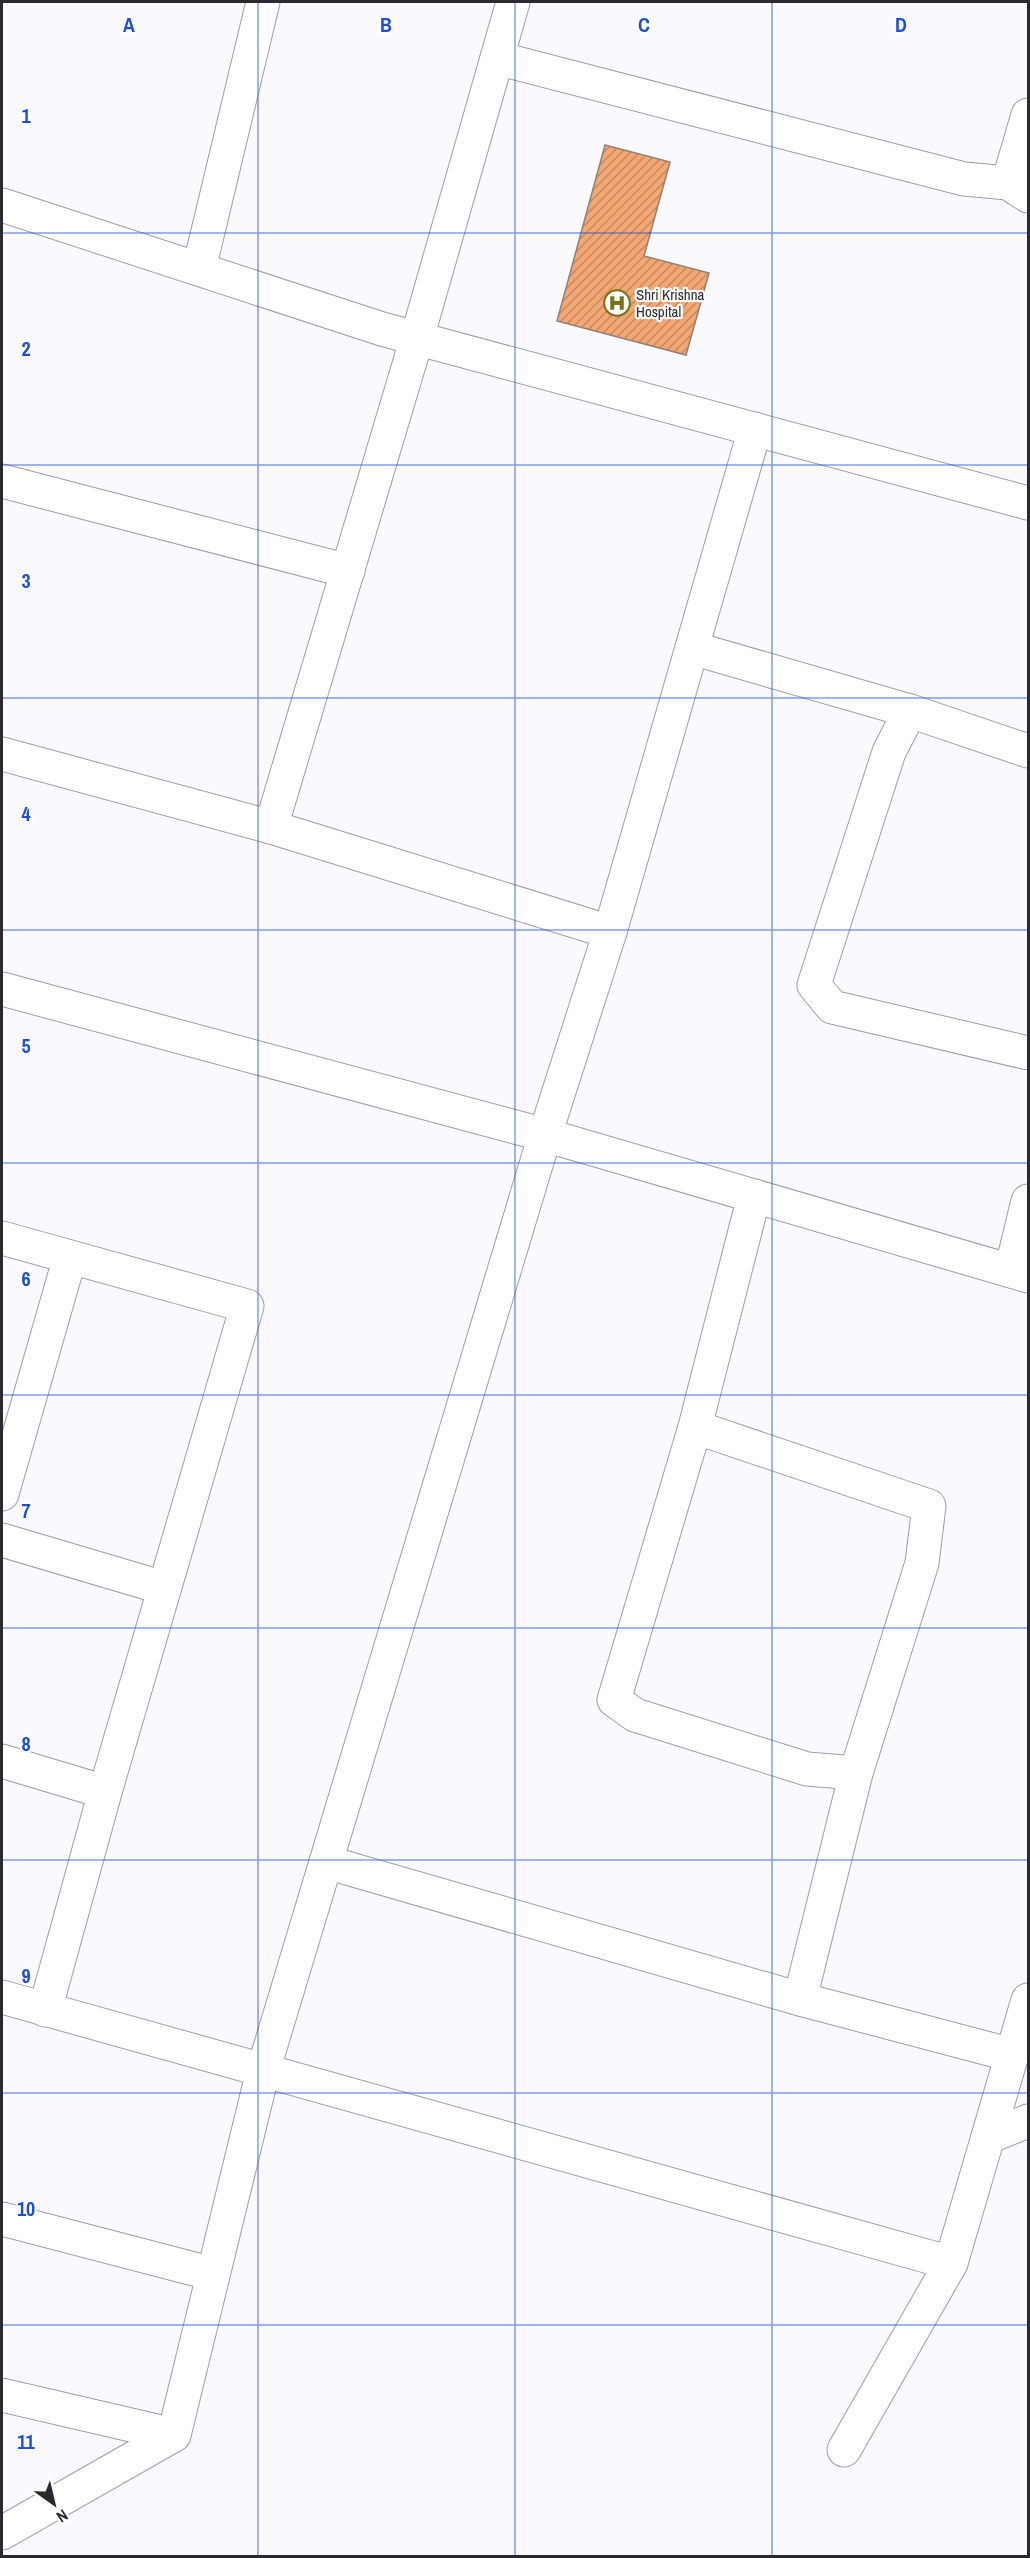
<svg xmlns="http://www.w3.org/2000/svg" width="1030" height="2558" font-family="'Archivo Narrow',sans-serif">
<defs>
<pattern id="building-hatch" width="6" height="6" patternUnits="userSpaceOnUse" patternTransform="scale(1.5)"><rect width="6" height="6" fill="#f3a772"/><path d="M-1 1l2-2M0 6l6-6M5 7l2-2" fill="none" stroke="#c5885e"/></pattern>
</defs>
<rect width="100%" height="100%" fill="#faf9fd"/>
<polygon fill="url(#building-hatch)" stroke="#908178" stroke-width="1.5" points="605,145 670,162 644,256 709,273 686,355 557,321"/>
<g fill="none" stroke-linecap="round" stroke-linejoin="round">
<g stroke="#9f9dac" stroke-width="35">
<g id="street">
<polyline points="497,58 964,179 1008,183 1028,196"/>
<polyline points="1008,183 1028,115"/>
<polyline points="2,205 382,329 1028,503"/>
<polyline points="199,269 263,2"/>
<polyline points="2,481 348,571"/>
<polyline points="692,648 910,711 1028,751"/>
<polyline points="910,711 889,752 814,985 832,1007 1028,1053"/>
<polyline points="2,754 271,827 610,932"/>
<polyline points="271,827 417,338 513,2"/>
<polyline points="2,989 545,1135 1028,1276"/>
<polyline points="754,1196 695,1427 614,1700 635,1715 807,1769 856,1773"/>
<polyline points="2,1238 247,1306 105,1792 45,2010"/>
<polyline points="1011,1271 1028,1201"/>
<polyline points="695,1427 929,1506 922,1563 856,1773 800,1999"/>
<polyline points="2,1494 70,1257"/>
<polyline points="2,1540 164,1588"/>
<polyline points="2,1761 105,1792"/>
<polyline points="326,1862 800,1999 1012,2055"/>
<polyline points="2,1997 951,2263 1028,2000"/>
<polyline points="988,2137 1028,2121"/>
<polyline points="2,2219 213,2274"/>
<polyline points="2,2395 174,2435"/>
<polyline points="844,2450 951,2263"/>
<polyline points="2,2533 174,2435 263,2071 545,1135 610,932 755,429"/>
</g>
</g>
<use href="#street" stroke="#fff" stroke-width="33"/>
</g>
<path fill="none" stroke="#1d4ed8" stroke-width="1.5" stroke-opacity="0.55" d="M258,2V2556M515,2V2556M772,2V2556M2,233H1028M2,465H1028M2,698H1028M2,930H1028M2,1163H1028M2,1395H1028M2,1628H1028M2,1860H1028M2,2093H1028M2,2325H1028"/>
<defs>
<g id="hospital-ring" transform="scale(1.35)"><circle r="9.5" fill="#fff" stroke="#767317" stroke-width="1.5"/><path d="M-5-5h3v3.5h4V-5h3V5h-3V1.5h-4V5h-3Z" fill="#767317"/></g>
</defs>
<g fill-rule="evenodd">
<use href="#hospital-ring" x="617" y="303"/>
</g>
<g text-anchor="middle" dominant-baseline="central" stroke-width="4.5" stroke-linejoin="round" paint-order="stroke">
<g font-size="15" fill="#2b2a30" stroke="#fff" text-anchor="start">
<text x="636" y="294">Shri Krishna<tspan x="636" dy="17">Hospital</tspan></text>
</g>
</g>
<g font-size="20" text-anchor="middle" font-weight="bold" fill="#1d4ed8" stroke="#fff" stroke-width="4.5" stroke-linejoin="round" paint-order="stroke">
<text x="129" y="32">A</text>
<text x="386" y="32">B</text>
<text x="644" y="32">C</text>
<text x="901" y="32">D</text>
<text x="26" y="123">1</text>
<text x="26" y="356">2</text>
<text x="26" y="588">3</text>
<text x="26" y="821">4</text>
<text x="26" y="1053">5</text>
<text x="26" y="1286">6</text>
<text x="26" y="1518">7</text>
<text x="26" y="1751">8</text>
<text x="26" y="1983">9</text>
<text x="26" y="2216">10</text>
<text x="26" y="2449">11</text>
</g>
<rect width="1030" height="2558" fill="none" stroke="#2b2a30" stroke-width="6"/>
<g transform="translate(54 2504) rotate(146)" stroke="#ffffff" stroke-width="4.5" paint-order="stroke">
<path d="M0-4.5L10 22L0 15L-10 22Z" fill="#2b2a30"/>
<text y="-9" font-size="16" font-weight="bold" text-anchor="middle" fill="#2b2a30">N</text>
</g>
</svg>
